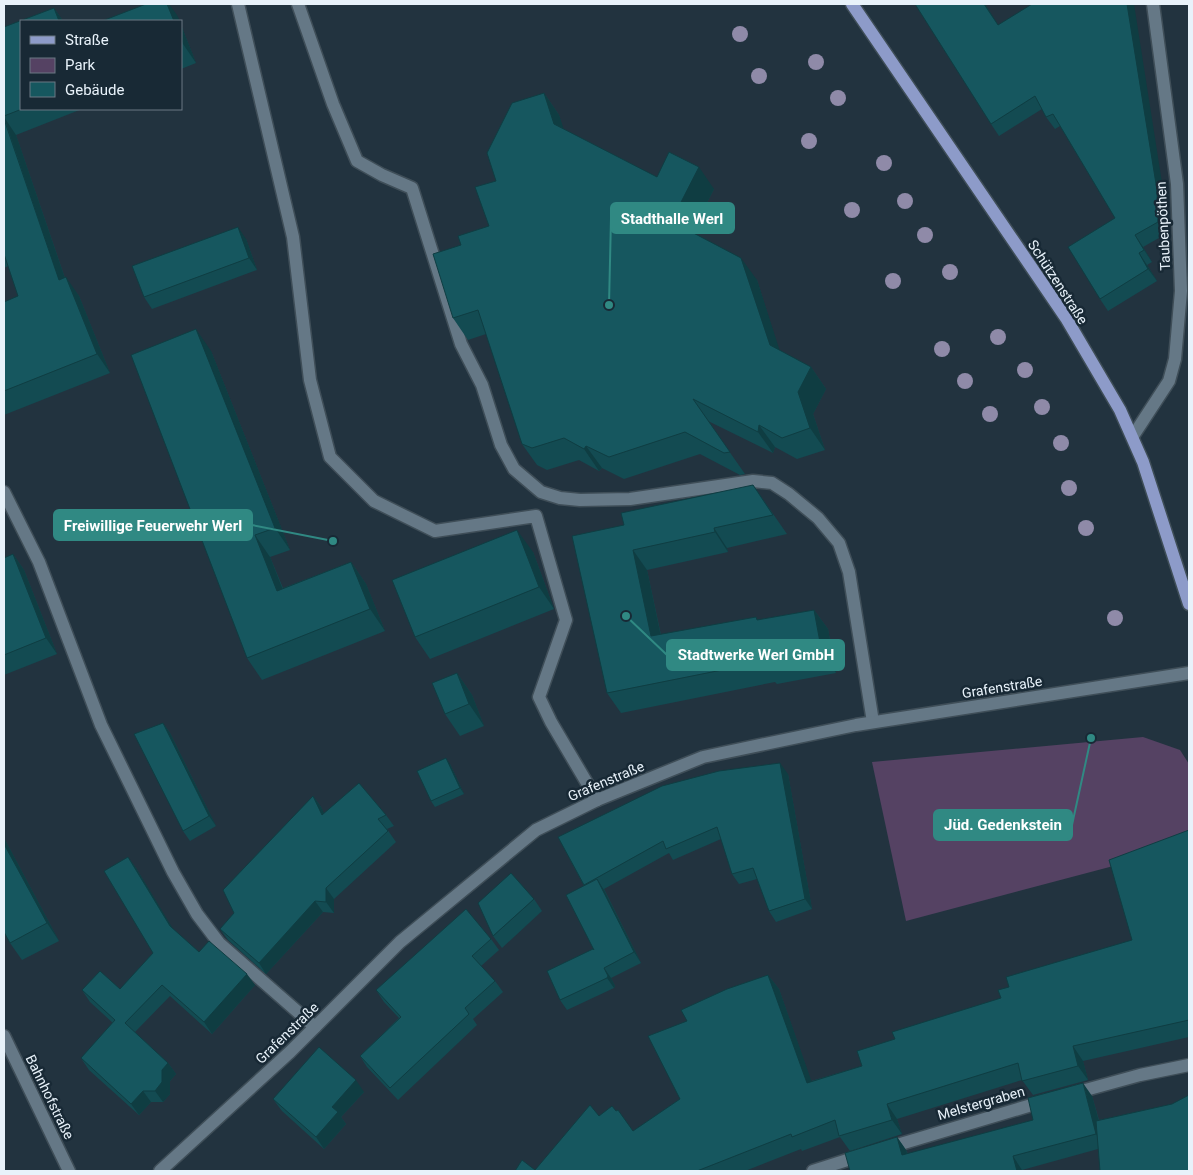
<svg xmlns="http://www.w3.org/2000/svg" width="1193" height="1175" font-family="Roboto,sans-serif">
<rect width="100%" height="100%" fill="#22333f"/>
<polygon fill="#554263" points="1143,737 1180,750 1189,764 1189,846 906,921 872,762"/>
<g fill="none" stroke-linecap="round" stroke-linejoin="round">
<g stroke="#3f4e58" stroke-width="15">
<g id="minor">
<polyline points="238,4 293,237 310,380 330,457 374,501 435,531 536,516 566,620 539,697 551,722 597,800"/>
<polyline points="298,4 333,104 357,161 382,175 412,188 461,344 482,385 501,445 514,469 541,492 560,498 580,500 630,499 753,481 772,483 789,494 818,518 839,543 849,572 873,722"/>
<polyline points="1133,436 1169,381 1175,359 1181,291 1177,184 1153,4"/>
<polyline points="4,492 39,562 101,725 173,872 197,914 219,943 315,1027"/>
<polyline points="4,1036 69,1171"/>
<polyline points="1071,1094 1140,1075 1189,1065"/>
<polyline points="887,1148 1045,1101"/>
<polyline points="160,1171 290,1052 400,942 536,830 597,800 703,757 856,725 1189,673"/>
<polyline points="813,1171 863,1155"/>
</g>
</g>
<g stroke="#3f4e58" stroke-width="15">
<polyline id="major" points="852,4 1066,318 1120,410 1143,462 1189,604"/>
</g>
<use href="#minor" stroke="#657886" stroke-width="12"/>
<use href="#major" stroke="#8d9bc9" stroke-width="12"/>
</g>
<g fill="#8f8aa8">
<circle cx="740" cy="34" r="8"/>
<circle cx="816" cy="62" r="8"/>
<circle cx="759" cy="76" r="8"/>
<circle cx="838" cy="98" r="8"/>
<circle cx="809" cy="141" r="8"/>
<circle cx="884" cy="163" r="8"/>
<circle cx="905" cy="201" r="8"/>
<circle cx="852" cy="210" r="8"/>
<circle cx="925" cy="235" r="8"/>
<circle cx="950" cy="272" r="8"/>
<circle cx="893" cy="281" r="8"/>
<circle cx="998" cy="337" r="8"/>
<circle cx="942" cy="349" r="8"/>
<circle cx="1025" cy="370" r="8"/>
<circle cx="965" cy="381" r="8"/>
<circle cx="1042" cy="407" r="8"/>
<circle cx="990" cy="414" r="8"/>
<circle cx="1061" cy="443" r="8"/>
<circle cx="1069" cy="488" r="8"/>
<circle cx="1086" cy="528" r="8"/>
<circle cx="1115" cy="618" r="8"/>
</g>
<g fill="#134b52">
<polygon points="915,4 985,4 998,25 1165,202 1166,234 1143,247 1152,262 1147,265 1157,281 1108,311 1100,299 1115,218 1060,126 1055,129 1046,117 1042,109 999,136 991,124"/>
<polygon points="54,8 63,21 21,21 21,109 82,109 16,135 65,278 79,296 110,373 4,415 4,302 18,296 8,266 4,268 4,27"/>
<polygon points="181,25 196,63 181,69"/>
<polygon points="544,93 559,115 563,129 657,177 714,189 693,230 694,233 757,280 779,350 811,367 826,389 813,414 825,450 797,459 775,447 773,453 708,421 745,474 740,475 700,454 624,479 602,468 599,471 579,460 547,470 537,465 522,444 486,334 468,340 453,318 461,245 489,226 496,181"/>
<polygon points="246,239 257,270 152,309 144,297"/>
<polygon points="211,351 290,550 270,557 283,588 351,562 366,584 385,631 262,680 247,658"/>
<polygon points="753,485 787,534 727,548 728,552 647,570 661,635 756,617 758,620 814,610 828,629 836,673 777,684 775,682 621,713 607,693 624,525"/>
<polygon points="533,552 554,609 430,659 415,637"/>
<polygon points="13,554 24,570 57,654 4,675 4,558"/>
<polygon points="457,673 472,695 484,726 460,736 445,714"/>
<polygon points="163,723 170,733 216,826 190,841 183,831"/>
<polygon points="450,764 464,794 435,807 431,801"/>
<polygon points="788,774 812,909 776,922 769,911 757,879 739,884 732,874 721,839 673,860 669,853 604,889 641,963 611,978 615,986 614,988 567,1010 560,1000 593,949 584,886 558,837"/>
<polygon points="313,796 321,807 324,814 386,815 394,826 387,829 396,842 334,899 334,913 323,912 266,974 228,940 220,929 234,913"/>
<polygon points="1189,830 1189,1037 1083,1061 1088,1080 1033,1095 1022,1080 897,1119 902,1134 850,1151 840,1137 802,1151 801,1149 745,1171 515,1171 535,1170 599,1116 633,1131 680,1099 687,1021 768,975 779,989 811,1081 862,1066 895,1039 1001,998 1009,987 1132,940"/>
<polygon points="4,838 59,941 22,960 10,943 4,932"/>
<polygon points="128,857 136,868 172,928 199,952 255,985 212,1034 170,996 135,1032 168,1063 176,1074 170,1081 170,1094 163,1102 151,1102 139,1115 89,1070 81,1058 113,1023 90,1002 82,990 120,989 153,953"/>
<polygon points="534,899 542,911 502,948 493,936"/>
<polygon points="491,939 499,950 481,966 495,981 503,992 473,1019 477,1025 398,1100 367,1067 360,1056 399,1018 384,1002 376,990"/>
<polygon points="364,1092 341,1117 346,1124 324,1149 282,1111 273,1099"/>
<polygon points="1092,1096 1099,1120 1172,1104 1098,1149 1022,1170 850,1171 897,1137 906,1150 908,1154 1033,1120"/>
</g>
<g fill="#0f3d42">
<polygon points="167,4 169,4 177,15 180,21 174,21"/>
<polygon points="984,4 985,4 1006,37"/>
<polygon points="1127,4 1134,4 1165,202 1166,234 1158,222"/>
<polygon points="54,8 63,21 59,21"/>
<polygon points="181,25 196,63 183,44 181,39"/>
<polygon points="544,93 559,115 569,145 554,124"/>
<polygon points="4,117 16,135 72,299 59,280"/>
<polygon points="699,167 714,189 693,230 700,250 684,228 678,208"/>
<polygon points="238,227 246,239 257,270 249,258"/>
<polygon points="1135,235 1143,247 1152,262 1144,250"/>
<polygon points="1139,253 1147,265 1157,281 1148,269"/>
<polygon points="741,258 757,280 785,367 770,345"/>
<polygon points="66,277 79,296 110,373 97,354"/>
<polygon points="196,329 211,351 290,550 275,528"/>
<polygon points="811,367 826,389 813,414 825,450 810,428 798,392"/>
<polygon points="759,425 775,447 773,453 758,432"/>
<polygon points="586,446 602,468 599,471 584,449"/>
<polygon points="714,528 727,548 728,552 715,532"/>
<polygon points="517,530 533,552 554,609 539,587"/>
<polygon points="255,535 270,557 292,613 277,591"/>
<polygon points="633,550 647,570 665,656 651,636"/>
<polygon points="13,554 24,570 57,654 46,638"/>
<polygon points="351,562 366,584 385,631 370,609"/>
<polygon points="814,610 828,629 836,673 822,653"/>
<polygon points="457,673 472,695 484,726 469,704"/>
<polygon points="163,723 170,733 216,826 209,816"/>
<polygon points="446,758 450,764 464,794 460,788"/>
<polygon points="780,763 788,774 812,909 805,899"/>
<polygon points="313,796 321,807 330,826 322,815"/>
<polygon points="4,838 59,941 47,923 4,844"/>
<polygon points="128,857 136,868 178,937 170,926"/>
<polygon points="597,879 604,890 641,963 634,952"/>
<polygon points="326,888 334,899 334,913 326,902"/>
<polygon points="315,901 323,912 266,974 259,963"/>
<polygon points="604,968 611,978 615,986 614,988 607,978"/>
<polygon points="247,974 255,985 212,1034 204,1022"/>
<polygon points="768,975 779,989 817,1097 807,1083"/>
<polygon points="1073,1046 1083,1061 1088,1080 1078,1066"/>
<polygon points="168,1063 176,1074 170,1081 170,1094 163,1102 155,1091 162,1070"/>
<polygon points="356,1080 364,1092 341,1117 346,1124 324,1149 316,1137 332,1107"/>
<polygon points="1083,1083 1092,1096 1106,1147 1096,1134"/>
<polygon points="143,1091 151,1102 139,1115 131,1104"/>
<polygon points="887,1104 897,1119 902,1134 892,1120"/>
<polygon points="897,1137 906,1150 912,1169 902,1155"/>
<polygon points="1013,1156 1022,1170 1022,1171 1017,1171"/>
</g>
<g fill="#16575f" stroke="#0f3d42">
<polygon points="146,4 167,4 174,21 102,21"/>
<polygon points="915,4 984,4 998,25 1032,4 1127,4 1157,190 1158,222 1135,235 1144,250 1139,253 1148,269 1100,299 1068,247 1115,218 1053,114 1046,117 1035,96 991,124"/>
<polygon points="54,8 59,21 21,21 22,109 4,116 4,27"/>
<polygon points="544,93 554,124 657,177 669,152 699,167 678,208 684,228 741,258 770,345 811,367 798,392 810,428 782,438 759,425 758,432 693,399 730,452 724,453 685,432 609,457 586,446 584,449 564,438 532,448 522,444 478,310 453,318 433,254 461,245 458,236 489,226 475,187 496,181 487,153 512,103"/>
<polygon points="4,119 59,280 66,277 97,354 4,391 4,302 18,296 4,254"/>
<polygon points="238,227 249,258 144,297 132,266"/>
<polygon points="196,329 275,528 255,535 277,591 351,562 370,609 247,658 131,355"/>
<polygon points="753,485 773,515 714,528 715,532 633,550 651,636 756,617 757,620 814,610 822,653 763,665 762,662 607,693 572,536 624,525 621,513"/>
<polygon points="517,530 539,587 415,637 392,580"/>
<polygon points="13,554 46,638 4,655 4,558"/>
<polygon points="457,673 469,704 445,714 432,683"/>
<polygon points="163,723 209,816 183,831 134,734"/>
<polygon points="446,758 460,788 431,801 417,771"/>
<polygon points="780,763 805,899 769,911 753,868 732,874 717,827 666,849 663,841 584,885 558,837 662,786 719,771"/>
<polygon points="359,783 386,815 378,819 388,831 326,888 326,902 315,901 259,963 220,929 234,913 223,890 313,796 322,815"/>
<polygon points="1189,830 1189,1020 1073,1046 1078,1066 1022,1081 1018,1063 887,1104 892,1120 839,1136 835,1120 792,1137 791,1134 697,1171 515,1171 522,1160 535,1170 590,1105 599,1116 612,1106 616,1111 618,1110 633,1131 680,1099 648,1036 687,1021 681,1010 727,989 768,975 807,1083 862,1066 857,1051 895,1039 892,1032 1001,998 998,990 1009,987 1006,977 1132,940 1109,860"/>
<polygon points="4,844 47,923 10,943 4,932"/>
<polygon points="128,857 170,926 199,952 209,941 247,974 204,1022 162,985 125,1023 168,1063 162,1070 162,1082 155,1091 143,1091 131,1104 81,1058 115,1020 82,990 100,971 120,989 153,953 104,871"/>
<polygon points="511,873 534,899 493,936 478,903"/>
<polygon points="597,879 634,952 604,968 608,976 607,978 560,1000 547,971 593,949 594,950 566,895"/>
<polygon points="466,909 491,939 472,956 495,981 465,1008 469,1014 390,1088 360,1056 401,1017 376,990"/>
<polygon points="319,1047 356,1080 332,1107 338,1112 316,1137 273,1099"/>
<polygon points="1083,1083 1096,1134 1013,1156 1017,1171 850,1171 845,1153 897,1137 902,1155 1033,1120 1028,1098"/>
<polygon points="1189,1095 1189,1171 1100,1171 1096,1121 1172,1104"/>
</g>
<g text-anchor="middle" dominant-baseline="central" stroke-width="5" stroke-linejoin="round" paint-order="stroke">
<g font-size="14" fill="#e8f2fa" stroke="#182935">
<text transform="translate(1163 226) rotate(-93)">Taubenpöthen</text>
<text transform="translate(1058 282) rotate(57)">Schützenstraße</text>
<text transform="translate(1002 687) rotate(-9)">Grafenstraße</text>
<text transform="translate(606 781) rotate(-23)">Grafenstraße</text>
<text transform="translate(287 1033) rotate(-44)">Grafenstraße</text>
<text transform="translate(50 1097) rotate(64)">Bahnhofstraße</text>
<text transform="translate(981 1103) rotate(-16)">Melstergraben</text>
</g>
</g>
<path fill="none" stroke="#308983" stroke-width="2" d="M609 305L611 218M333 541L252 525M626 616L667 655M1091 738L1072 825"/>
<g fill="#308983" stroke="#182935" stroke-width="2">
<circle cx="609" cy="305" r="5"/>
<circle cx="333" cy="541" r="5"/>
<circle cx="626" cy="616" r="5"/>
<circle cx="1091" cy="738" r="5"/>
</g>
<g fill="#308983" stroke="#308983" stroke-width="2">
<rect x="611" y="203" width="123" height="30" rx="5"/>
<rect x="54" y="510" width="198" height="30" rx="5"/>
<rect x="667" y="640" width="177" height="30" rx="5"/>
<rect x="934" y="810" width="138" height="30" rx="5"/>
</g>
<g font-size="15" text-anchor="middle" font-weight="bold" fill="#fff">
<text x="672" y="224">Stadthalle Werl</text>
<text x="153" y="531">Freiwillige Feuerwehr Werl</text>
<text x="756" y="660">Stadtwerke Werl GmbH</text>
<text x="1003" y="830">Jüd. Gedenkstein</text>
</g>
<rect width="1193" height="1175" fill="none" stroke="#e8f2fa" stroke-width="10"/>
<rect x="20" y="20" width="162" height="90" fill="#182935" stroke="#6b7984"/>
<rect x="30" y="36" width="25" height="8" fill="#8d9bc9" stroke="#6b7984"/>
<text x="65" y="45" font-size="15" fill="#e8f2fa">Straße</text>
<rect x="30" y="58" width="25" height="15" fill="#554263" stroke="#6b7984"/>
<text x="65" y="70" font-size="15" fill="#e8f2fa">Park</text>
<rect x="30" y="82" width="25" height="15" fill="#16575f" stroke="#6b7984"/>
<text x="65" y="95" font-size="15" fill="#e8f2fa">Gebäude</text>
</svg>
